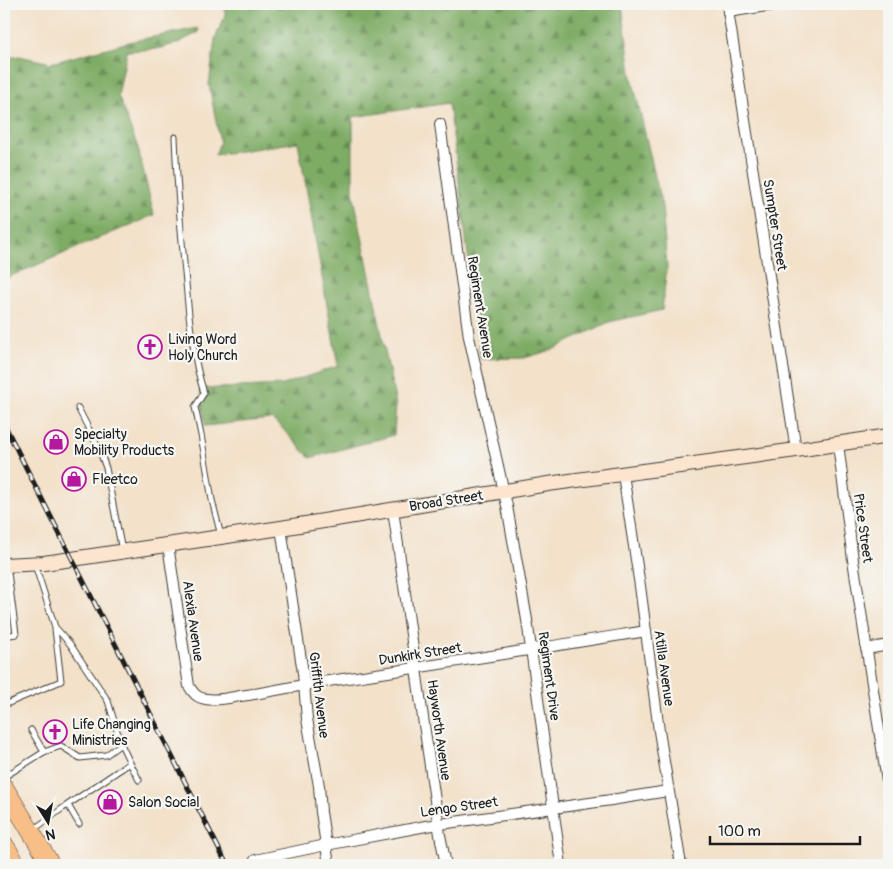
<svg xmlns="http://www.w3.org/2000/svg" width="893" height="869" font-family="Pangolin,sans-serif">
<defs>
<pattern id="forest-firs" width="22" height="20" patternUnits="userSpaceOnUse" patternTransform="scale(1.25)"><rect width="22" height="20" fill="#7eac65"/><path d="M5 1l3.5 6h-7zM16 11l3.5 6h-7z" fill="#668b52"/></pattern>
</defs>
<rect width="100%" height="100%" fill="#f6f6f2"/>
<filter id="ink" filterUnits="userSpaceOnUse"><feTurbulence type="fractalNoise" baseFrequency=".02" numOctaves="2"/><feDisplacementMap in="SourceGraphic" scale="10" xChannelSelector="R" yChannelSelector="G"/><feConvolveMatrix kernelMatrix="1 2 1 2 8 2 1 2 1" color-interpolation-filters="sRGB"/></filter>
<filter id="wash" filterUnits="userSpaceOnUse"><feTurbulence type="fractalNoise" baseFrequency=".0096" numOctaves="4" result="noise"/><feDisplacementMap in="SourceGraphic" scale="20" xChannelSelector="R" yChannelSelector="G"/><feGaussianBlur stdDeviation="1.12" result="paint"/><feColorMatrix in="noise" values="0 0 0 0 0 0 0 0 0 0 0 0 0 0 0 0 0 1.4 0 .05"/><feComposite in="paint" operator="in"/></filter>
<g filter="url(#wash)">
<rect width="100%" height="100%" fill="#f3e1c9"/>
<g fill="url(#forest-firs)" stroke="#4d6440">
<polygon points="225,4 622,4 631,73 662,206 667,267 662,310 609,322 552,350 524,358 481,359 449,103 353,117 353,192 396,405 394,435 310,458 279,425 271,419 205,426 200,389 282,385 338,366 298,142 215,155 220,142 209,85 215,39 225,15"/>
<polygon points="198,28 199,32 178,43 157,49 127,51 118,96 138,148 154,215 4,279 4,59 19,56 51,63 133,41"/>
</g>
</g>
<g filter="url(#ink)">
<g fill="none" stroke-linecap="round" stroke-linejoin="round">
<g stroke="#3c3a36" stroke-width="7">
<g id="lane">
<path d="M175,137C177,186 181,234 186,283C189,319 193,359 204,393L195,407L201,435L212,500L221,536"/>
<polyline points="78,408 99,449 106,468 122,551"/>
<polyline points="4,599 11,598"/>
<polyline points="4,636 16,634 7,565"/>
<polyline points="4,705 61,681 55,629"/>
<polyline points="31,730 44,752"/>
<polyline points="121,744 130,763"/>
<polyline points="4,777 44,752 61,746 80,758 106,755 121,744 108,701 70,644 55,627 35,565"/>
<polyline points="68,805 79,824"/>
<polyline points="33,830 63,808 130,763 139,780"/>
</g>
</g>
<g stroke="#3c3a36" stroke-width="12">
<g id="street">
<polyline points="727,4 796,450"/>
<polyline points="728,12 780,4"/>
<polyline points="440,124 469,337 507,506 527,620 561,865"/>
<polyline points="838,444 853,560 889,794"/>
<polyline points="623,474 640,586 659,731 681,865"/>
<polyline points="393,510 440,835 446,865"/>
<polyline points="281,528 303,673 307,719 319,786 321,812 329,865"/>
<path d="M168,545L189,686C193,693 197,698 206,699C217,701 229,698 240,696C265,693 290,687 315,683C425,667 535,649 646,631"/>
<polyline points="866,649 889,645"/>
<polyline points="255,860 326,845 426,826 611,800 668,791"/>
</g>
</g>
<g stroke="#3c3a36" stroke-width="16">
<polyline id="secondary" points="4,565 44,563 72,559 281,528 548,484 796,450 889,436"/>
</g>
<g stroke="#3c3a36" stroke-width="19">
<g id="highway">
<polyline points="4,787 51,865"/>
<polyline points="4,844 17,865"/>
</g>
</g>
<use href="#lane" stroke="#fff" stroke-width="5"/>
<use href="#street" stroke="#fff" stroke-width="10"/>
<use href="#secondary" stroke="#fce5cf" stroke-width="14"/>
<use href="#highway" stroke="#f7be88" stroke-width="18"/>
<g stroke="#1c1c1c" stroke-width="5">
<polyline id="rail" points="4,424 227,865"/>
</g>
<use href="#rail" stroke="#f6f6f2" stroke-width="3" stroke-dasharray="9" stroke-linecap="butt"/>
</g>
</g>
<defs>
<g id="church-ring" transform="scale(1.25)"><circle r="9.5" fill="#f6f6f2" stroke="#b5179e" stroke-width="1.5"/><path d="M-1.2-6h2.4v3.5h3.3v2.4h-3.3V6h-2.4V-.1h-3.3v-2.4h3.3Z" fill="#b5179e"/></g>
<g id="shop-ring" transform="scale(1.25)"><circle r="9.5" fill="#f6f6f2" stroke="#b5179e" stroke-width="1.5"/><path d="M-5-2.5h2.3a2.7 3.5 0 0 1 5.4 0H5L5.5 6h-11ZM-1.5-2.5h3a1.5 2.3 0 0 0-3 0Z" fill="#b5179e"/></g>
</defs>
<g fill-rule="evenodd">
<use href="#church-ring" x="150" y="347"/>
<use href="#shop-ring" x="56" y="442"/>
<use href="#shop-ring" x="74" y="479"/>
<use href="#church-ring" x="55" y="732"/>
<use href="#shop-ring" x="110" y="802"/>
</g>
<g text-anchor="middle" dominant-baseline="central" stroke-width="4.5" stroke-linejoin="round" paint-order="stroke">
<g font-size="14" fill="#1c1c1c" stroke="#f6f6f2">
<text transform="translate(775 225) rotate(81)">Sumpter Street</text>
<text transform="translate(480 307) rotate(81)">Regiment Avenue</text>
<text transform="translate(446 501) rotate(-9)">Broad Street</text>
<text transform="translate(863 528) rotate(82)">Price Street</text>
<text transform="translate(193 621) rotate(82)">Alexia Avenue</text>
<text transform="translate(420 654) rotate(-9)">Dunkirk Street</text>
<text transform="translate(664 668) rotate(82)">Atilla Avenue</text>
<text transform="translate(549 676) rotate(82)">Regiment Drive</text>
<text transform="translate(319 695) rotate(83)">Griffith Avenue</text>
<text transform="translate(439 730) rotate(82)">Hayworth Avenue</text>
<text transform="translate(459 807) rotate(-8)">Lengo Street</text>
</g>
<g font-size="14" fill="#1c1c1c" stroke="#f6f6f2" text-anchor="start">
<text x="168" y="339">Living Word<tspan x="168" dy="16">Holy Church</tspan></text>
<text x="74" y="434">Specialty<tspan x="74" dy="16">Mobility Products</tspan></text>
<text x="92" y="479">Fleetco</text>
<text x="72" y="724">Life Changing<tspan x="72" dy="16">Ministries</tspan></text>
<text x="128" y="802">Salon Social</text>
</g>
</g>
<rect width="893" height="869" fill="none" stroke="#f6f6f2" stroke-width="20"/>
<g transform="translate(48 822) rotate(169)" stroke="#f6f6f2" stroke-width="4" paint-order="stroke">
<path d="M0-4L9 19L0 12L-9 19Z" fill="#1c1c1c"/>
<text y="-8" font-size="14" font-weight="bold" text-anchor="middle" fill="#1c1c1c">N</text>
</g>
<path d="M710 836v8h150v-8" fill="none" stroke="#1c1c1c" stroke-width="2.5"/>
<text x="718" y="836" font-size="15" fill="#1c1c1c" stroke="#f6f6f2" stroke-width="4" paint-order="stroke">100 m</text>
</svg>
